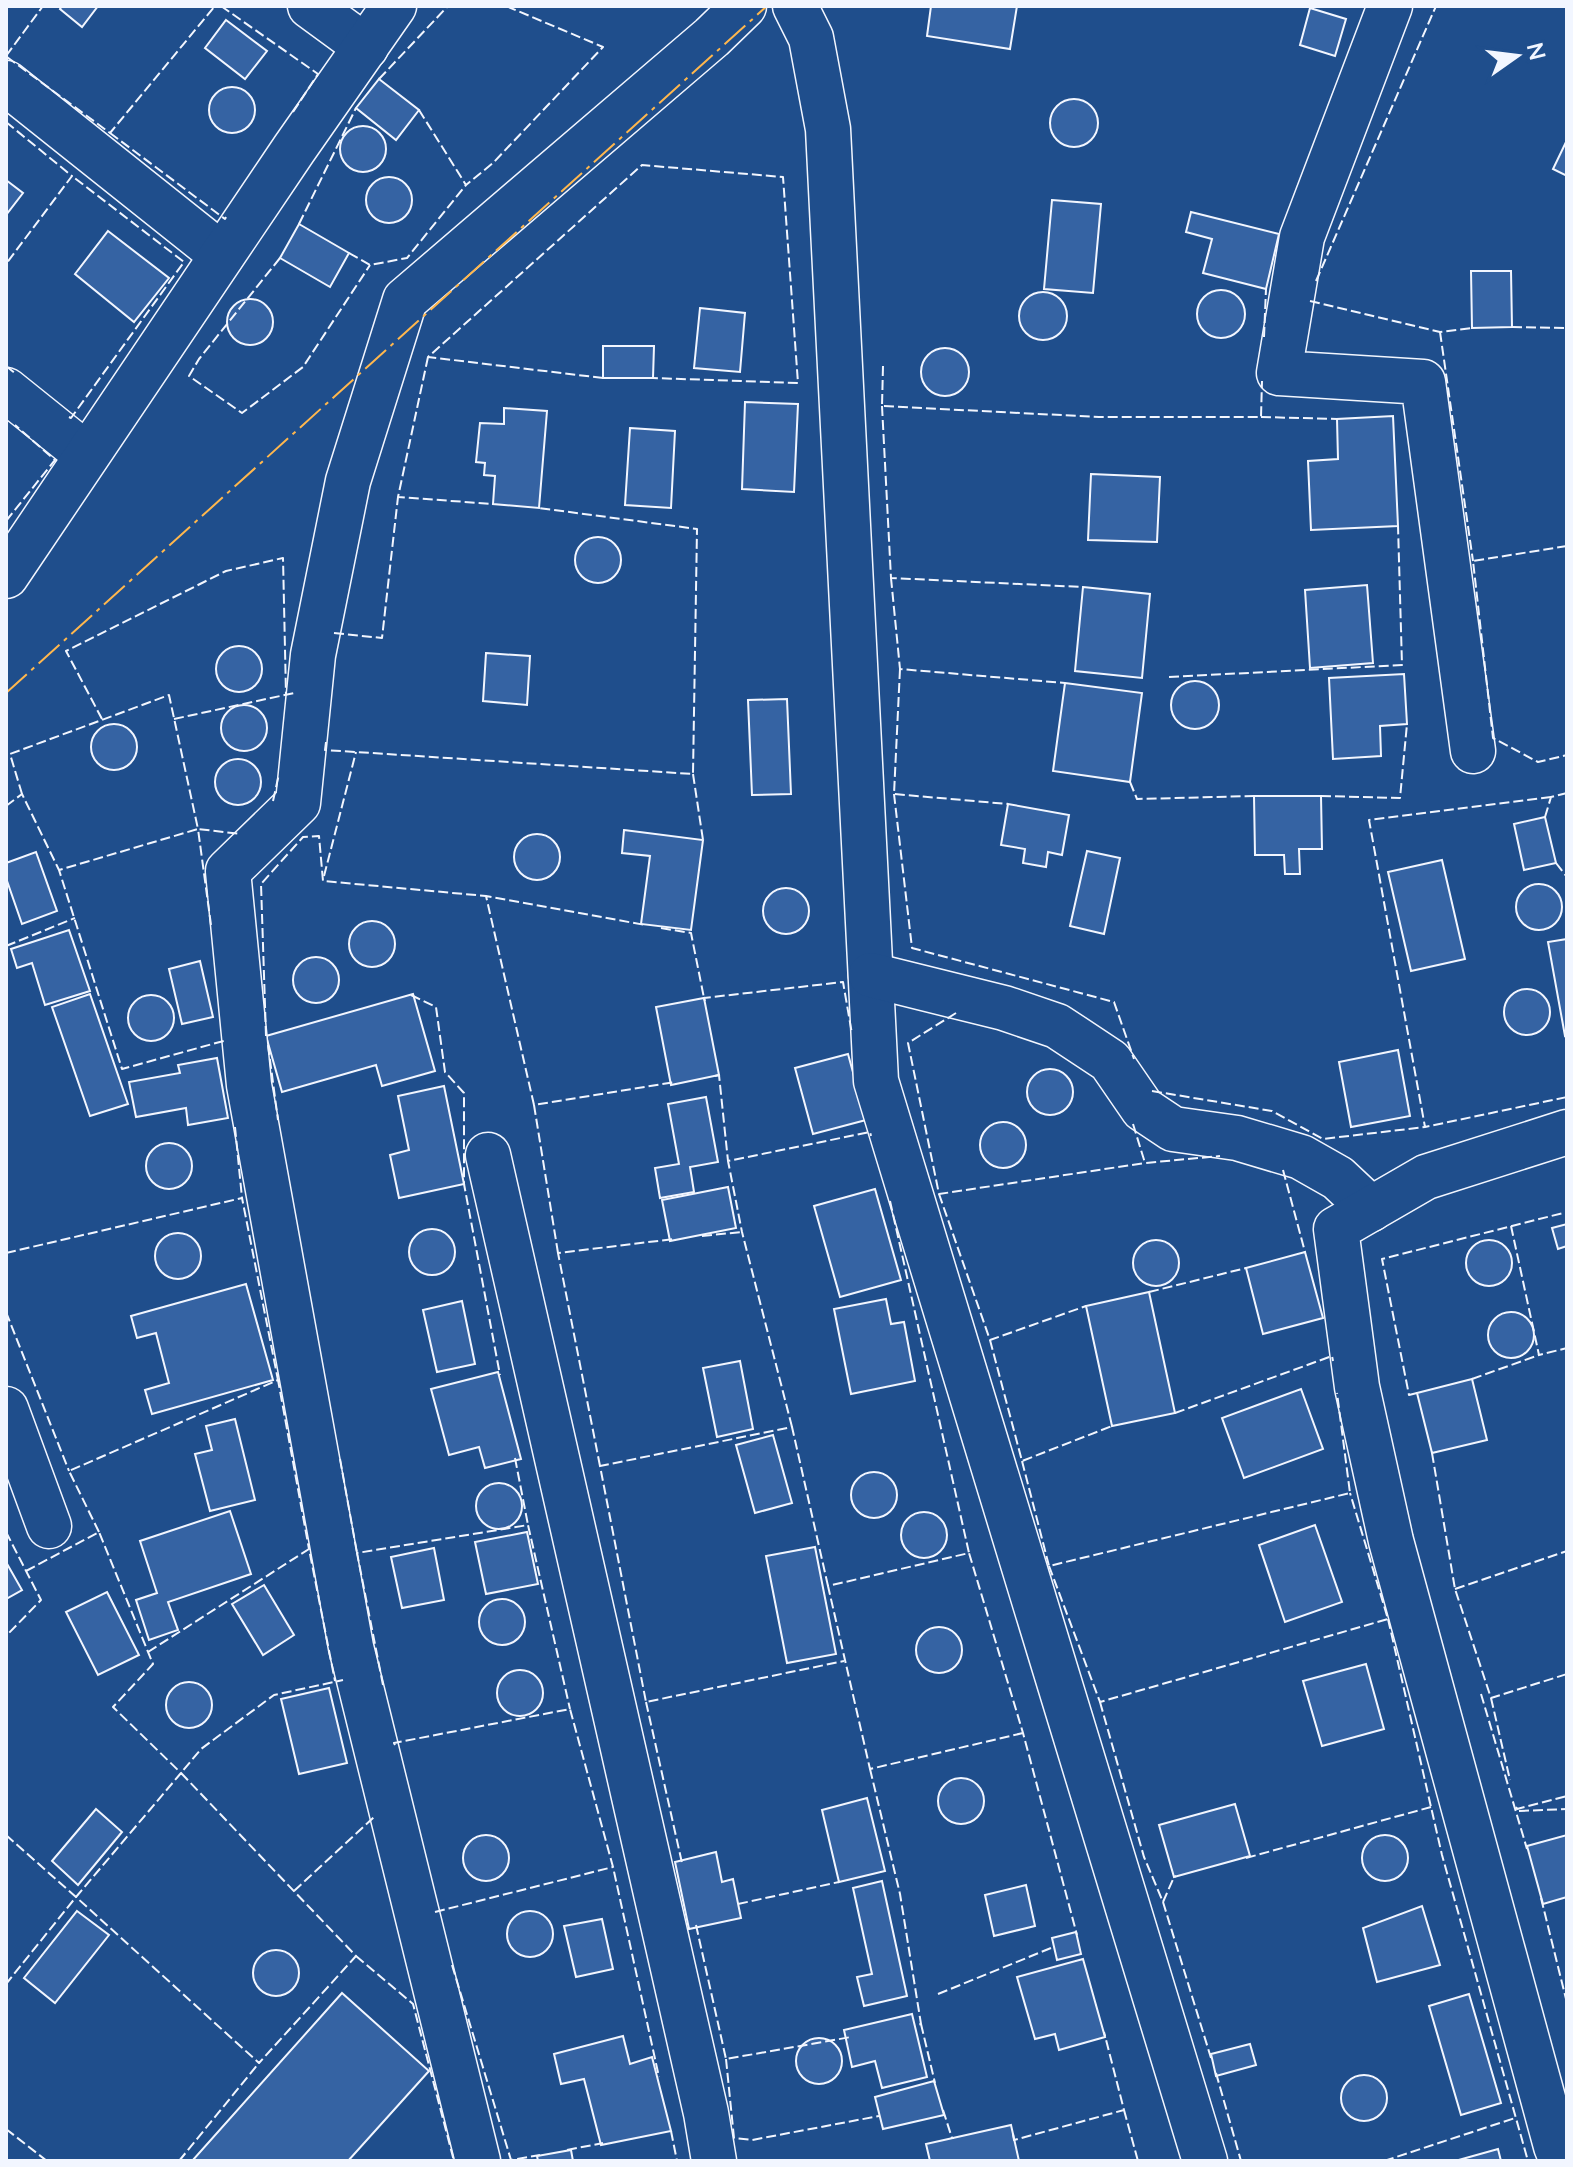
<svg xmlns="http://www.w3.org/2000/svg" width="1573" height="2167" font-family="Lato,sans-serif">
<rect width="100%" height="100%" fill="#1f4e8c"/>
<g fill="#3563a3" stroke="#f2f6ff" stroke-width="2">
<polygon points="62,6 98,6 82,27 60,9"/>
<polygon points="931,6 1017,6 1010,49 927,36"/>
<polygon points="1310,8 1346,19 1335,56 1300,45"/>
<polygon points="226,20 267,51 245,79 205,48"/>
<polygon points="379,79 419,110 396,140 356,108"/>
<circle cx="232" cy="110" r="23"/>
<circle cx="1074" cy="123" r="24"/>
<circle cx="363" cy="149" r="23"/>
<polygon points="1567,140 1567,176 1553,169"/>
<circle cx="389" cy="200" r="23"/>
<polygon points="6,180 23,193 6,215"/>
<polygon points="1052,200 1101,204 1093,293 1044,289"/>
<polygon points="1191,212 1279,234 1266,289 1203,273 1212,239 1186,232"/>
<polygon points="299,224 349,253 330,287 280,258"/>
<polygon points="108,231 169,278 134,322 75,274"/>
<polygon points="1471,271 1511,271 1512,327 1472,328"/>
<circle cx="1221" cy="314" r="24"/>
<circle cx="1043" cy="316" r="24"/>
<circle cx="250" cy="322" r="23"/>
<polygon points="700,308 745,313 740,372 694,368"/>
<polygon points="603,346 654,346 653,378 603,378"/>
<circle cx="945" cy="372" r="24"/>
<polygon points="745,402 798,404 794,492 742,489"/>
<polygon points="504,408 547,411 539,508 493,504 495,476 484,475 485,463 476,462 480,423 504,424"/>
<polygon points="1393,416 1398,526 1311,530 1308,461 1338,459 1337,419"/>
<polygon points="630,428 675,431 671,508 625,505"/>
<polygon points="1091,474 1160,477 1157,542 1088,540"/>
<circle cx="598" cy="560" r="23"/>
<polygon points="1367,585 1373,663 1310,668 1305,590"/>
<polygon points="1083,587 1150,594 1142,678 1075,671"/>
<circle cx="239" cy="669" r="23"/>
<polygon points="486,653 530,656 527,705 483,701"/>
<polygon points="1404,674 1407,724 1380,726 1381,756 1333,759 1329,678"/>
<circle cx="1195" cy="705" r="24"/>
<polygon points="1065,683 1142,693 1130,782 1053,771"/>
<polygon points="787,699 791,794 752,795 748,700"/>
<circle cx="244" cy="728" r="23"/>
<circle cx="114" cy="747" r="23"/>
<circle cx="238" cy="782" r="23"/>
<polygon points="1254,796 1321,796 1322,849 1299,849 1300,874 1285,874 1284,855 1255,855"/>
<polygon points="1008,804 1069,815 1062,855 1048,852 1046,867 1023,863 1025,849 1001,845"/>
<polygon points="1545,817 1556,863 1524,870 1514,824"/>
<polygon points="624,830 703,840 691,930 641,924 650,856 622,853"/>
<circle cx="537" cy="857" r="23"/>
<polygon points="1087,851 1120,858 1104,934 1070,926"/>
<polygon points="36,852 57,911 22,924 6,878 6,863"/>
<polygon points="1442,860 1465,959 1411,971 1388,872"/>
<circle cx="1539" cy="907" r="23"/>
<circle cx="786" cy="911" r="23"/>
<circle cx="372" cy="944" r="23"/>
<polygon points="69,930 90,991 45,1005 32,963 17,968 11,949"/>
<polygon points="1567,939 1567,1035 1565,1036 1548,942"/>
<circle cx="316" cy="980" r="23"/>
<polygon points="200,961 213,1017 182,1024 169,969"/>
<circle cx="1527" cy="1012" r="23"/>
<polygon points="90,994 128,1104 90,1116 52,1007"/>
<polygon points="413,994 435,1071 382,1086 376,1065 282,1092 266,1036"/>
<circle cx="151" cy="1018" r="23"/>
<polygon points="704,998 719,1075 671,1085 656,1007"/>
<polygon points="1398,1050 1410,1116 1351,1127 1339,1062"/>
<polygon points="848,1054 866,1120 813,1134 795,1068"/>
<polygon points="217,1058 228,1118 188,1125 186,1108 136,1117 129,1082 180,1073 178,1065"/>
<circle cx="1050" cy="1092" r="23"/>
<polygon points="444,1086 464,1184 399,1198 390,1155 409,1150 398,1096"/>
<polygon points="706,1097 718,1162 690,1167 694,1192 660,1198 655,1168 679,1164 668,1104"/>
<circle cx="1003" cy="1145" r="23"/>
<circle cx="169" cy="1166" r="23"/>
<polygon points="728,1187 736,1228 670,1241 662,1200"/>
<polygon points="875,1189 901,1280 840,1297 814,1206"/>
<polygon points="1567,1224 1567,1246 1558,1249 1552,1228"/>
<circle cx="432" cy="1252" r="23"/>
<circle cx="178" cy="1256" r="23"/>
<circle cx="1489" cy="1263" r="23"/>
<circle cx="1156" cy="1263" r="23"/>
<polygon points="1305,1252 1323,1318 1263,1334 1246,1268"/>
<polygon points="246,1284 273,1380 152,1414 145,1390 169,1383 156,1333 137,1338 131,1316"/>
<polygon points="1149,1292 1175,1413 1112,1426 1086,1306"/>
<polygon points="886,1299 891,1324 904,1322 915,1381 851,1394 834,1309"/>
<polygon points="462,1301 475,1364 437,1372 423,1310"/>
<circle cx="1511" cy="1335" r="23"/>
<polygon points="740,1361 753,1429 717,1437 703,1368"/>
<polygon points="498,1372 521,1459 485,1468 479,1447 449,1455 431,1389"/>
<polygon points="1472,1379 1487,1440 1432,1453 1417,1393"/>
<polygon points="1301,1389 1323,1449 1244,1478 1222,1418"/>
<polygon points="235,1419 255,1500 210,1511 195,1454 212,1450 206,1426"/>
<polygon points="773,1435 792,1503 755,1513 736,1445"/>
<circle cx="874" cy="1495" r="23"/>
<circle cx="499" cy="1506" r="23"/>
<polygon points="230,1511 251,1574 168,1602 178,1630 149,1640 136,1600 157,1593 140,1541"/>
<circle cx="924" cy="1535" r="23"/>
<polygon points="1315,1525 1342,1602 1285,1622 1259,1545"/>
<polygon points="527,1532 538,1584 486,1594 475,1542"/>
<polygon points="815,1547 836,1654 787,1663 766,1556"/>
<polygon points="434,1548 444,1600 402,1608 391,1557"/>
<polygon points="6,1562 22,1590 6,1599"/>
<polygon points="264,1585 294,1635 263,1655 232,1604"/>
<polygon points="107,1592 139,1655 98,1675 66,1612"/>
<circle cx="502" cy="1622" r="23"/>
<circle cx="939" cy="1650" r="23"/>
<polygon points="1366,1664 1384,1729 1322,1746 1303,1681"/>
<circle cx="520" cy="1693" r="23"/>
<circle cx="189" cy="1705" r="23"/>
<polygon points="329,1688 347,1763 299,1774 281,1699"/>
<circle cx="961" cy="1801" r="23"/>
<polygon points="867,1798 885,1871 839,1882 822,1810"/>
<polygon points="1235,1804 1250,1856 1174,1877 1159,1825"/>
<polygon points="96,1809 122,1832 78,1885 52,1861"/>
<polygon points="1567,1835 1567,1897 1543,1904 1527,1846"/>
<circle cx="1385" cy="1858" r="23"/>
<circle cx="486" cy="1858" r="23"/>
<polygon points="716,1852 722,1882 733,1879 741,1918 689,1929 675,1862"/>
<polygon points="882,1881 907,1996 864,2006 857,1977 872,1974 853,1888"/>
<polygon points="1026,1885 1035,1926 994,1936 985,1895"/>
<polygon points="1422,1906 1440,1965 1377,1982 1363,1928"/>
<polygon points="77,1911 109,1935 55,2003 24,1978"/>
<circle cx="530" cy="1934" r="23"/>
<polygon points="602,1919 613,1969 576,1977 564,1926"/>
<polygon points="1076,1932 1081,1954 1057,1960 1052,1938"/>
<circle cx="276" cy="1973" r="23"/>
<polygon points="1083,1959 1105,2037 1059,2050 1055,2034 1035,2039 1017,1977"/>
<polygon points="342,1993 429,2071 348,2161 192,2161"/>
<polygon points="1469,1994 1501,2103 1461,2115 1429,2006"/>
<polygon points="912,2014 927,2077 882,2088 875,2061 852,2067 844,2030"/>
<polygon points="623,2036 630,2064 652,2057 671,2131 601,2145 584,2079 561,2084 554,2054"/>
<circle cx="819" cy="2061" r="23"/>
<polygon points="1250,2044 1256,2065 1216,2076 1211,2054"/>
<circle cx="1364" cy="2098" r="23"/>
<polygon points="934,2081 944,2115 883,2129 875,2097"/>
<polygon points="1011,2125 1019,2161 930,2161 926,2144"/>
<polygon points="1498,2149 1501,2161 1455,2161"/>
<polygon points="571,2150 573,2161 538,2161 537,2156"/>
</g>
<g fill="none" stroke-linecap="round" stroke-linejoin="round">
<g stroke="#f2f6ff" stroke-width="47">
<g id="minor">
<polyline points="310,6 366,47"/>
<polyline points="795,6 811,38 828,129 876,1081 1205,2161"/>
<polyline points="1390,6 1302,237 1279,373 1423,382 1473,751"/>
<polyline points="6,83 222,255"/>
<polyline points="6,390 87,455"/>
<polyline points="6,576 294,149 394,6"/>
<polyline points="871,975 1004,1008 1057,1026 1110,1061 1143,1109 1173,1129 1237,1138 1301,1157 1338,1178 1371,1209"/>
<polyline points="488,1155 706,2113 714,2161"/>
<polyline points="6,1409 49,1526"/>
<polyline points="478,2161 351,1647 249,1085 228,871 298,803 313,655 348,481 405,300 712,37 744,6"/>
<polyline points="1562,2161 1556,2146 1391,1541 1357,1387 1336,1229 1426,1177 1567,1132"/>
</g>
</g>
<use href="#minor" stroke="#1f4e8c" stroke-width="44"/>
<g stroke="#f2f6ff" stroke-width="2" stroke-dasharray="10 4" stroke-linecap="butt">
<polyline points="221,6 318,74 293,112"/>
<polyline points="6,56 43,6"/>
<polyline points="7,57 110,133 215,6"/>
<polyline points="379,79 448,6"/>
<polyline points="419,110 466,185 493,163 603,47 506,6"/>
<polyline points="6,122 72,176 6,264"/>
<polyline points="110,133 225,219 226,217"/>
<polyline points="299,224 356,108"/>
<polyline points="349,253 370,265 407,258 466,185"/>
<polyline points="280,258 199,359 189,376 242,413 303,367 370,265"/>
<polyline points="1316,281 1436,6"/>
<polyline points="1310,301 1440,332 1472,328"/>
<polyline points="1512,327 1567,328"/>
<polyline points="1440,332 1473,561"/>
<polyline points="1264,337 1266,289"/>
<polyline points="428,357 398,497 493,504"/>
<polyline points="6,366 16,374"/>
<polyline points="883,366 882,406 1099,417 1261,417 1262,381"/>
<polyline points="603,378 428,357 642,165 783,177 798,383 653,378"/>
<polyline points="882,406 891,578 1083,587"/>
<polyline points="69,417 71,418 184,262 72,176"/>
<polyline points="1261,417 1337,419"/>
<polyline points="6,521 55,460 15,425"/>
<polyline points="1567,546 1473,561 1493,738 1538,762 1567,755"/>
<polyline points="891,578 900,669 1065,683"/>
<polyline points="334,633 382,638 398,497"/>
<polyline points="900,669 894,794 1008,804"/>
<polyline points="1169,677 1402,665 1398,526"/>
<polyline points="102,719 66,651 226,571 283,558 286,695"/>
<polyline points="174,719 294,693"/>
<polyline points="326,742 325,750 693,774 697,529 539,508"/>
<polyline points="693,774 703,840"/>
<polyline points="1130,782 1137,799 1254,796"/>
<polyline points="22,794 10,754 169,695 198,829 241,834"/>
<polyline points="894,794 912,948 1114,1002 1134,1059"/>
<polyline points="1321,796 1400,798 1407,724"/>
<polyline points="1551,797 1369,820 1425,1127 1567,1097"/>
<polyline points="273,801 279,774"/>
<polyline points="6,806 22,794 59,870"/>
<polyline points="1545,817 1551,797 1567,793"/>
<polyline points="1556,863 1567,877"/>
<polyline points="324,876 356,752"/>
<polyline points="211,925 198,829 59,870 122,1069 227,1040"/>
<polyline points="661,928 691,933 704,998"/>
<polyline points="6,946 75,918"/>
<polyline points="411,995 436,1007 445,1072 464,1093 464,1184 500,1375"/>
<polyline points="705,1001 704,998 843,982 852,1034"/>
<polyline points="956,1013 908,1043 939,1194 1145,1163"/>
<polyline points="266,1036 261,884 303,837 319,836 323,881 486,896"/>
<polyline points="268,1045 278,1120"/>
<polyline points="715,1076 719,1075 728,1161"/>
<polyline points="1152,1091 1272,1111 1323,1139 1425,1127"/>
<polyline points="534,1105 486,896 645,925"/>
<polyline points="1133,1124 1145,1163 1220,1156"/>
<polyline points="235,1127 242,1198"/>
<polyline points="1283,1170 1305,1252"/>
<polyline points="939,1194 990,1340 1086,1306"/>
<polyline points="890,1201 969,1553"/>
<polyline points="1511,1226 1539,1355 1567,1348"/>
<polyline points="702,1236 742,1232"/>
<polyline points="6,1253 242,1198 278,1380"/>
<polyline points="558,1253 534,1105 675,1082"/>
<polyline points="1149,1292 1246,1268"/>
<polyline points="6,1312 69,1471"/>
<polyline points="990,1340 1022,1461 1112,1426"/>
<polyline points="1472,1379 1539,1355"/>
<polyline points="1417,1393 1409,1395 1382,1259 1567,1212"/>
<polyline points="1175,1413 1332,1356 1333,1361"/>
<polyline points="792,1427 742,1232 728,1161 870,1132 871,1136"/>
<polyline points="1432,1453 1455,1589 1491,1698 1567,1674"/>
<polyline points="515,1458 528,1525"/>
<polyline points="340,1459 357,1553"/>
<polyline points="1022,1461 1049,1566 1350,1493 1337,1393"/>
<polyline points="600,1466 558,1253 674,1239"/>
<polyline points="6,1532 41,1600 6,1636"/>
<polyline points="99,1532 69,1471 278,1380 309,1549"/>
<polyline points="1049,1566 1100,1702 1388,1619 1350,1493"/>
<polyline points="26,1571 99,1532 153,1664 113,1707 181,1773 76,1897 259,2063 356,1956 181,1773 201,1749 274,1695 343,1680"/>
<polyline points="828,1586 792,1427 600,1466 646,1702 844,1661"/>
<polyline points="1455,1589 1567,1551"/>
<polyline points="1388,1619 1442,1855 1528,2161"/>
<polyline points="148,1652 309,1549 335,1681"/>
<polyline points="383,1685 357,1553 528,1525 570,1709"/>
<polyline points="1481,1694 1527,1849"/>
<polyline points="1491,1698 1510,1780"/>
<polyline points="646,1702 682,1863"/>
<polyline points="1100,1702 1144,1857 1163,1902 1211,2058"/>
<polyline points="1023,1733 870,1769 828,1586 969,1553 1023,1733 1077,1935"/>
<polyline points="395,1745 394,1743 570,1709 613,1867 659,2077"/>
<polyline points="870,1769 900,1894 921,2024 918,2025"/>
<polyline points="1516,1807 1517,1809 1567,1796"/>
<polyline points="1519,1811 1567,1809"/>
<polyline points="6,1835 76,1897 6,1984"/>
<polyline points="1246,1858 1431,1807"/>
<polyline points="294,1891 374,1817 374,1814"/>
<polyline points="1541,1898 1567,2003"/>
<polyline points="1163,1902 1174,1877 1176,1876"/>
<polyline points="738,1904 839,1882"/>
<polyline points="435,1912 613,1867"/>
<polyline points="696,1925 726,2059 851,2037"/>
<polyline points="356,1956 413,2004 454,2161"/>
<polyline points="452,1965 511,2160 540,2155"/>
<polyline points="938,1994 1051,1948"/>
<polyline points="921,2024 935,2083"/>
<polyline points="726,2059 734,2138 752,2140 879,2116"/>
<polyline points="1216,2073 1241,2161"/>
<polyline points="943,2110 952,2138 954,2138"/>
<polyline points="1124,2110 1138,2161"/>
<polyline points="6,2129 47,2161"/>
<polyline points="671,2131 677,2161"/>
<polyline points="1013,2134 1014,2140 1124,2110 1104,2032"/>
<polyline points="567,2150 603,2143"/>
<polyline points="179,2161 259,2063"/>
<polyline points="1384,2161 1515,2118"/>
</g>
<polyline stroke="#ffb74d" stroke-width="2" stroke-dasharray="28 6 4 6" stroke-linecap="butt" points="6,693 767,6"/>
</g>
<rect width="1573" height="2167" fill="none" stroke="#f2f6ff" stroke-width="16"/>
<g transform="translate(1517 56) rotate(76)" stroke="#1f4e8c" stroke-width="6" paint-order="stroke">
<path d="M0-6L14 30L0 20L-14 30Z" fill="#f2f6ff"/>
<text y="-12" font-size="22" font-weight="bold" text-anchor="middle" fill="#f2f6ff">N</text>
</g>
</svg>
